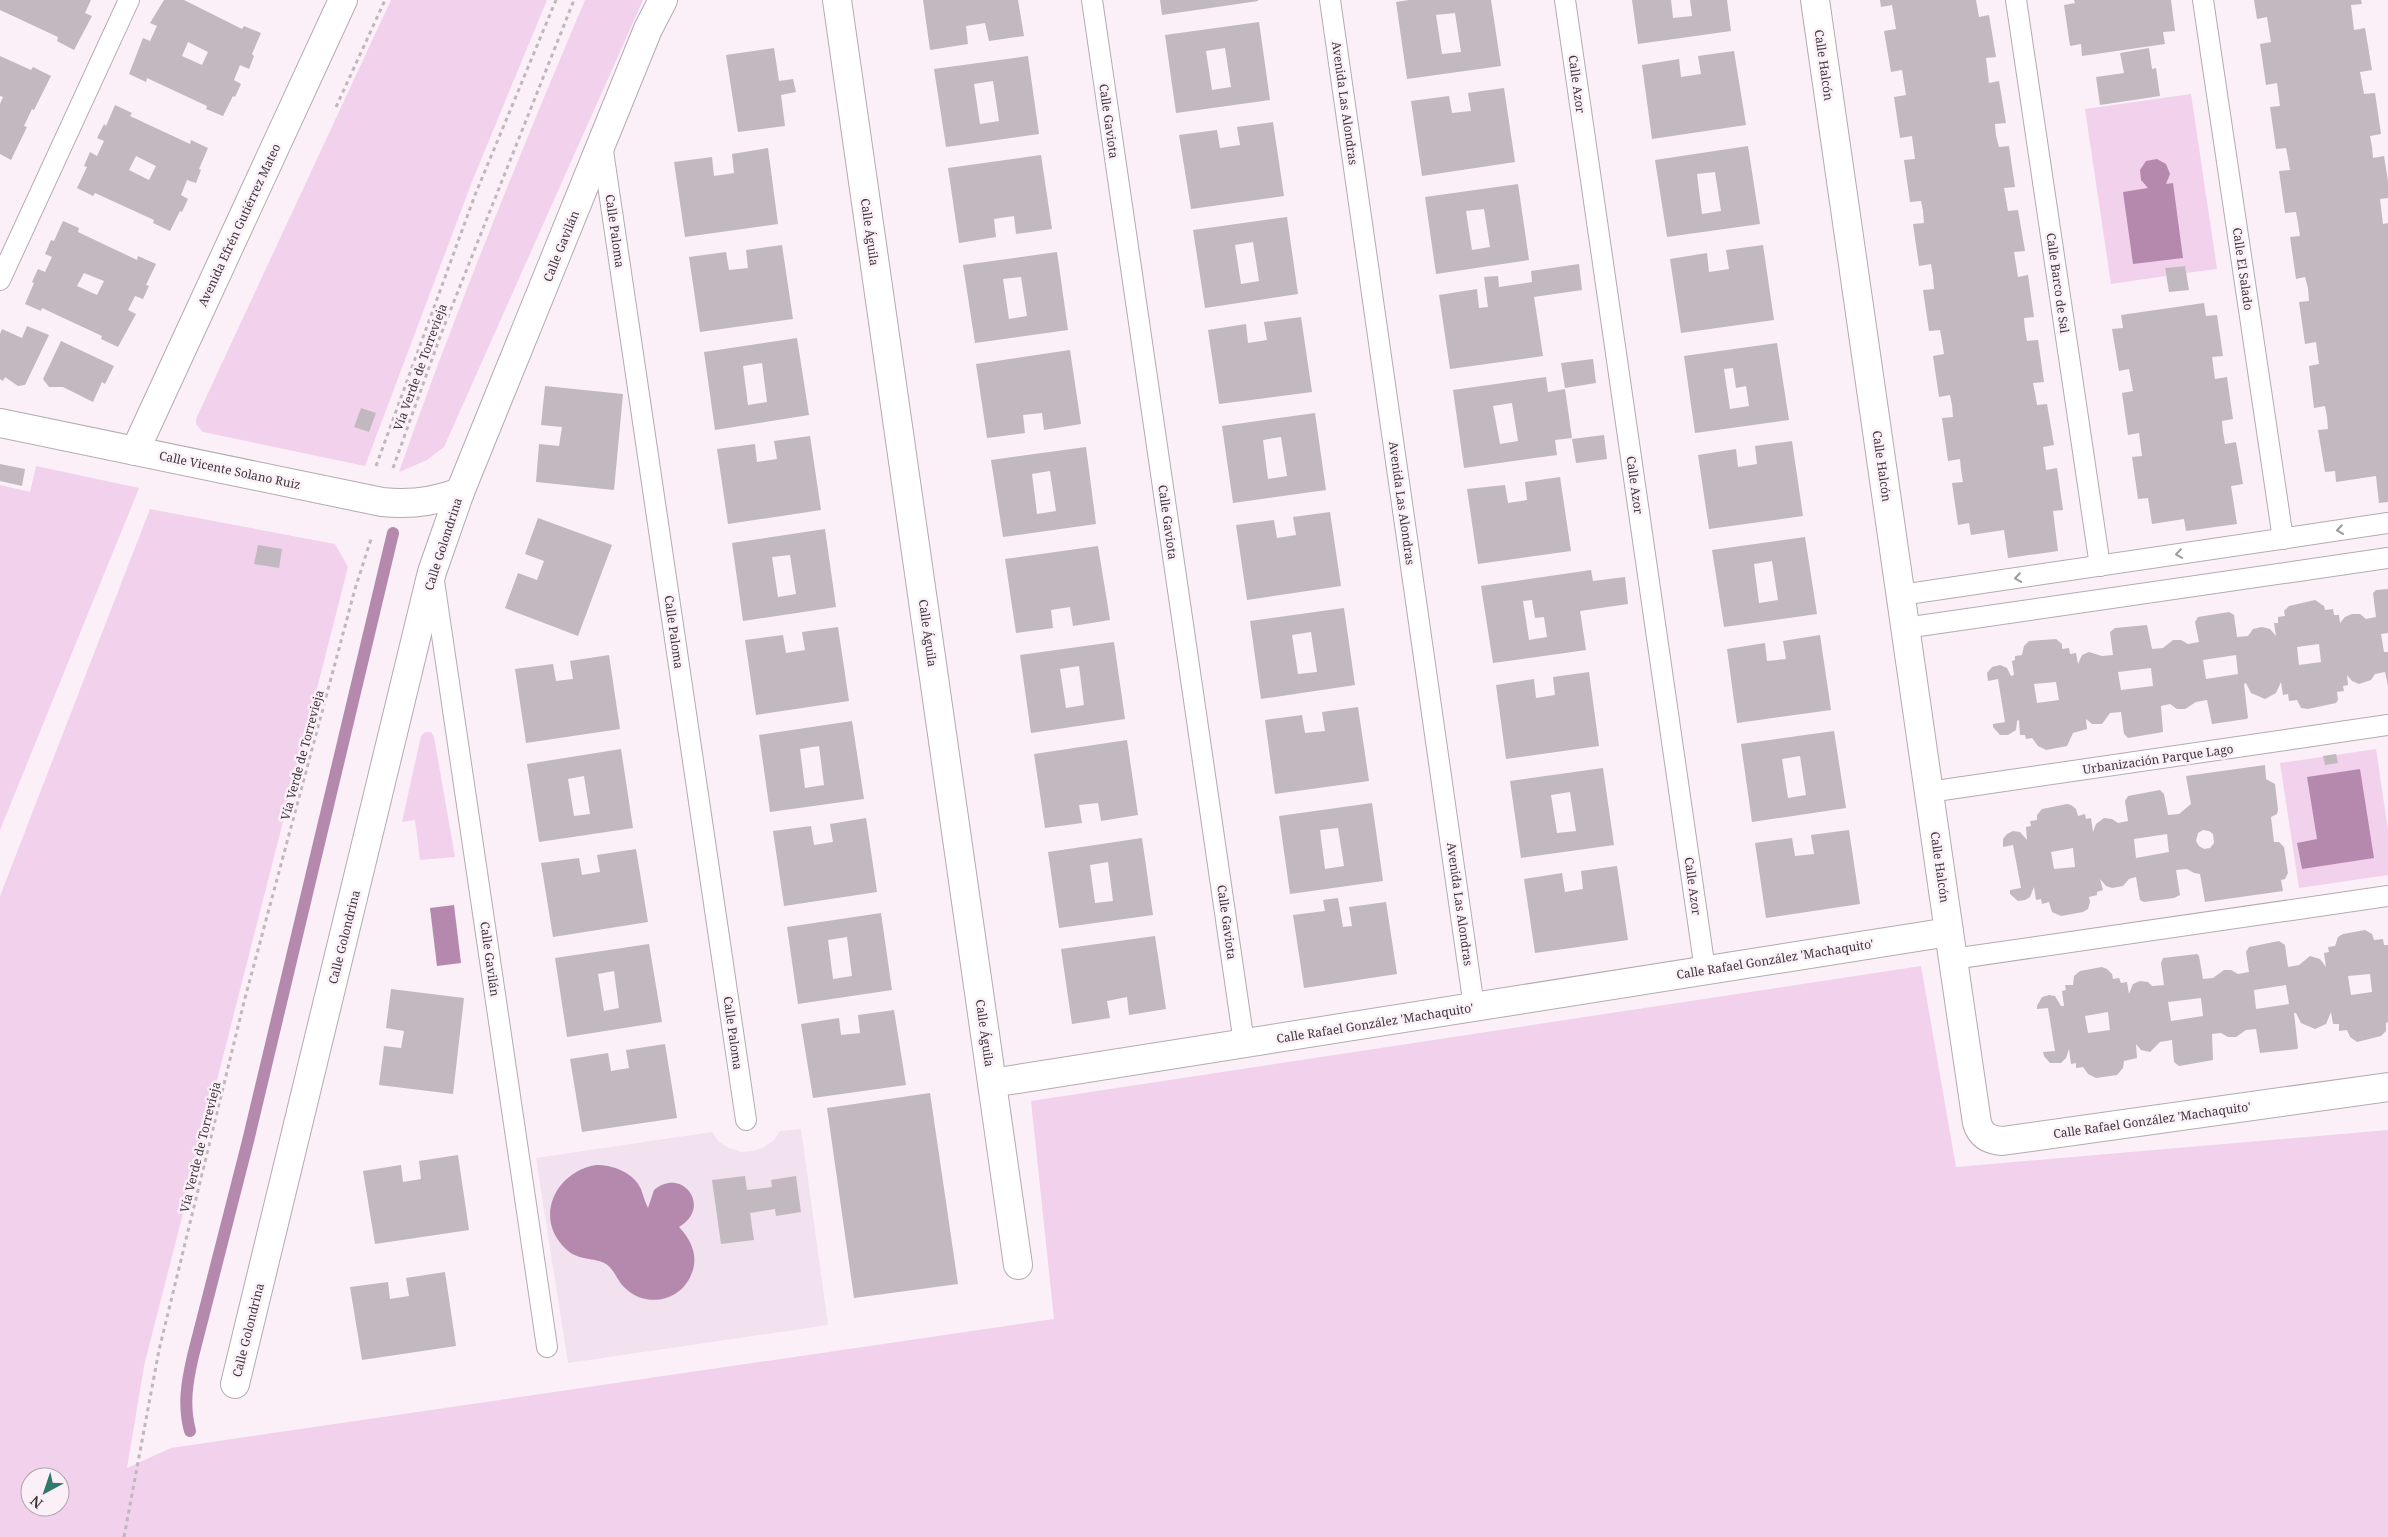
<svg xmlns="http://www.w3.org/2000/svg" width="2388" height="1537" font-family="'Noto Serif',serif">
<rect width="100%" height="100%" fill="#fbeff8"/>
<polygon fill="#f2e1ee" points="801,1129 828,1325 568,1363 536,1158 712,1132 719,1142 729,1148 741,1152 753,1151 764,1147 774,1140 780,1131"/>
<g fill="#f2d1ec" fill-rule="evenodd">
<polygon points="391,0 547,0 473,179 365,466 203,432 196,424 196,419"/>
<path d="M585,0H643L444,447L427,460L399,472C455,312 519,156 585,0Z"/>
<polygon points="2191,94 2217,269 2186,273 2185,266 2165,268 2166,276 2111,284 2085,109"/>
<polygon points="36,466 139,488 0,830 0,485 30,492"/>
<path d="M150,509L335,544L348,567L144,1366L127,1468L171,1448L1054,1319L1031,1101L1921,966L1956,1167L2388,1130V1537H0V896ZM30,1477H60V1507H30Z"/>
<polygon points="425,732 431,732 434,737 455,857 420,860 415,820 402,822 421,736"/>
<polygon points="2376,749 2388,830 2388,875 2299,888 2280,763"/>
</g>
<g fill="#b589ae">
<polygon points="2157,159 2166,164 2170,174 2166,184 2173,183 2183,258 2133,264 2123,192 2148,188 2141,180 2140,170 2146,161"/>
<polygon points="2360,769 2374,858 2302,869 2297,843 2317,839 2307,777"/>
<polygon points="454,905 461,963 437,966 430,908"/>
<path d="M596,1165C613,1165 633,1172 641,1189C643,1195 645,1202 648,1208L654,1190C682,1166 713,1207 679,1227C692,1241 699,1257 691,1275C680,1302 645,1308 625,1288C617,1281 615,1270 606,1264C594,1257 579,1261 567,1250C533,1220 554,1172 596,1165Z"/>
</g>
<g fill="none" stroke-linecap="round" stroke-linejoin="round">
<path stroke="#b589ae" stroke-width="12" d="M190,1431C183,1405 187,1382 193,1356L248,1141L393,533"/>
</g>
<g fill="#c2b8c0" fill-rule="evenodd">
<polygon points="0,0 91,0 85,13 92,16 74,50 57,41 58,37 0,10"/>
<path d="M164,0H184L242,29L244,26L261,33L252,54L254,56L249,69L240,65L234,80L241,84L235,97L233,96L223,116L206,109L207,106L147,78L146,82L129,74L143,38L150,41L157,26L150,23ZM188,42L208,52L202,65L182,56Z"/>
<polygon points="923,0 1018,0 1024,36 989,41 985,23 966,26 968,44 930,50"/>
<polygon points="1160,0 1258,0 1258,1 1162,15"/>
<path d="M1409,0H1491L1501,66L1407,79L1396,2ZM1455,13L1461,52L1442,54L1436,15Z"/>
<polygon points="1632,0 1671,0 1673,18 1692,16 1690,0 1727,0 1731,31 1638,44"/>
<polygon points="1880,0 1976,0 1979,17 1989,15 1996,57 1986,58 1989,83 1999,81 2006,123 1995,124 1996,135 1999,147 2009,146 2015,187 2004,188 2008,211 2018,210 2025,251 2014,252 2016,264 2018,277 2028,275 2034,317 2024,318 2025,329 2027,341 2038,340 2044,382 2033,383 2035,393 2037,405 2047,404 2054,445 2043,447 2046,470 2057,468 2063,510 2053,511 2058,551 2008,558 2004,530 1971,535 1969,523 1958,525 1952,483 1963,482 1961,470 1960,459 1948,461 1942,418 1953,417 1952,405 1950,395 1939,397 1933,356 1944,354 1942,341 1940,330 1929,331 1923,290 1934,289 1933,276 1931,264 1919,266 1913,224 1924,223 1923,211 1921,201 1910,202 1904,160 1915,159 1912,136 1900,138 1894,97 1906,95 1902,70 1891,72 1884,31 1896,29 1892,5 1881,7"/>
<polygon points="2074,0 2171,0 2175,31 2163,32 2165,44 2082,56 2081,44 2070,46 2064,5 2075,3"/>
<polygon points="2254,0 2361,0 2362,4 2351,5 2354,30 2365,28 2372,70 2360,72 2364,94 2375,93 2381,134 2370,136 2372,147 2373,158 2384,156 2388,181 2388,198 2380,199 2383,224 2388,223 2388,502 2379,503 2376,476 2336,482 2335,471 2325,472 2318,430 2328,429 2327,417 2325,406 2314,408 2309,366 2319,364 2316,342 2305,344 2299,302 2309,301 2308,288 2305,277 2296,279 2290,237 2300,236 2298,223 2296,212 2285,213 2279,171 2290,170 2288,158 2286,148 2276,149 2270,107 2280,106 2277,83 2266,85 2260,44 2271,42 2267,17 2257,19"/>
<path d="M1259,22L1270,100L1176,113L1165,35ZM1225,48L1231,87L1212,90L1206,51Z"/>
<polygon points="774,48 779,81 793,79 796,92 781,95 785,126 738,132 726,55"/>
<polygon points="2149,48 2152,69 2156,68 2160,96 2100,105 2096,77 2124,73 2120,53"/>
<polygon points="1734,51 1746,125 1652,139 1642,65 1679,59 1681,77 1701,74 1698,56"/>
<polygon points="0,56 31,70 33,67 51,76 34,110 32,109 24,126 27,127 11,160 0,154 0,104 3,97 0,96"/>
<path d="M1028,56L1039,134L946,147L934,69ZM993,81L999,121L980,124L974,84Z"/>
<polygon points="1504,88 1515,162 1422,176 1411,101 1449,96 1452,113 1471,111 1468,93"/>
<path d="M115,105L132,113L130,116L190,144L191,140L208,148L199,169L201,170L196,183L187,180L181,195L188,199L182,212L180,211L170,231L153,223L154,220L95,193L93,196L77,188L87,167L84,166L90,152L97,156L104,141L97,138L104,124L106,126ZM136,156L156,166L149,180L129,170Z"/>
<polygon points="1273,122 1284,196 1191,209 1179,135 1217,130 1220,148 1240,145 1237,127"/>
<path d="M1748,146L1760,224L1667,237L1655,160ZM1715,172L1721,211L1702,214L1697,174Z"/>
<polygon points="768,148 778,224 685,237 674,162 712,157 714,176 734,173 732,154"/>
<polygon points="1041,155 1052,229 1016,234 1014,216 994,219 996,237 959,243 948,168"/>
<path d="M1518,184L1529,260L1436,274L1425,197ZM1484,209L1490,247L1472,250L1466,211Z"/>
<path d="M1287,217L1298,294L1205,308L1193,230ZM1253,242L1259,281L1241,284L1235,245Z"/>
<path d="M63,221L79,228L78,232L137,260L138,256L156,264L146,285L149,286L143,299L135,296L128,310L136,314L118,347L101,339L102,336L42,308L41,311L25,304L34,283L32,282L38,269L45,272L52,257L45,254L51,240L54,241ZM84,273L104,281L97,295L77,286Z"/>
<polygon points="782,245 793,319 700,332 689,257 726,252 729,270 748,268 746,250"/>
<polygon points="1763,245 1774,320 1681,333 1670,259 1707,253 1709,272 1729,269 1726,250"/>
<path d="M1057,252L1068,330L975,343L963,265ZM1021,277L1027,316L1009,319L1003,279Z"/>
<polygon points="1579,264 1582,290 1534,297 1543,356 1450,369 1439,295 1477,289 1479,308 1488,307 1484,277 1498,276 1499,287 1532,282 1531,271"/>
<polygon points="2185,266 2189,290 2169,292 2165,268"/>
<polygon points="2204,303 2206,316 2217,315 2223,356 2212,357 2215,379 2227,377 2233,419 2222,421 2223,432 2225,444 2236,442 2243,484 2231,486 2237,524 2186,531 2184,519 2152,524 2148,498 2138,499 2132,457 2142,456 2139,433 2128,435 2122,393 2133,391 2129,369 2119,371 2112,329 2123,328 2121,315"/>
<polygon points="1301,317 1312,392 1219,404 1208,330 1246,324 1248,343 1267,340 1264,322"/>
<polygon points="27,326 49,335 25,385 18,386 5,377 3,381 0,379 0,334 2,329 22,338"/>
<path d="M797,338L809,415L715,430L704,352ZM762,363L767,402L748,405L743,366Z"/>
<polygon points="61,341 114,366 105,384 102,382 93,402 63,387 49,387 43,379"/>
<path d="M1777,343L1789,420L1695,433L1684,356ZM1733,368L1736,388L1746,386L1749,406L1730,409L1724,369Z"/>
<polygon points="1070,350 1081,424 1044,430 1042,413 1023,415 1025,433 987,438 976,364"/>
<polygon points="1593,359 1596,383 1565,388 1561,363"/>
<path d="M1546,377L1548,392L1565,389L1572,438L1555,440L1557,455L1464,468L1453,390ZM1512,403L1518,441L1500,444L1493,406Z"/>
<polygon points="545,386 623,394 614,490 536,482 539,444 559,446 562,427 541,425"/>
<polygon points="361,408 376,413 369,432 354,427"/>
<path d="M1315,413L1326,490L1233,503L1222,426ZM1281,437L1287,476L1268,479L1263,440Z"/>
<polygon points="1604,435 1607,459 1576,463 1572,439"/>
<polygon points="810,436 821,510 728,524 717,449 755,444 757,462 777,459 774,441"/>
<polygon points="1792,441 1803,516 1709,529 1698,455 1736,449 1738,467 1757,464 1755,446"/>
<path d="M1086,447L1096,524L1003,537L991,460ZM1050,471L1056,511L1037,514L1032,474Z"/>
<polygon points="0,464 25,469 22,486 0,481"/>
<polygon points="1560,477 1571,551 1478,564 1467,489 1505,485 1508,503 1527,500 1525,482"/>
<polygon points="1330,512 1341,586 1247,600 1236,525 1274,520 1277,538 1296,535 1293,517"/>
<polygon points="538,518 612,545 578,636 505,608 518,573 537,580 544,561 525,554"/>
<path d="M825,529L836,607L743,621L732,543ZM790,555L796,594L778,597L772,557Z"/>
<path d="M1805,537L1817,614L1724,627L1712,550ZM1772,561L1778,600L1759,603L1754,564Z"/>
<polygon points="258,545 282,549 279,568 254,564"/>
<polygon points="1098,546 1110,620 1073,626 1070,607 1051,610 1053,628 1016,633 1005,559"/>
<path d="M1591,570L1593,581L1625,577L1628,604L1580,611L1586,650L1493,663L1481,586ZM1532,600L1535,618L1544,617L1547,637L1529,640L1523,601Z"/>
<path d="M2388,589V633L2381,634L2384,652H2388V686L2385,672L2375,674L2371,680L2359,684L2352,681L2347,675L2348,685L2343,686L2344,691L2337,692L2338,700L2336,703L2308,709L2301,708L2297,700L2289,701L2288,694L2283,695L2281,682L2276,693L2265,699L2251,693L2246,683L2244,684L2248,718L2246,719L2212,724L2207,700L2196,702L2185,709H2177L2170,704L2161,706L2163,732L2128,738L2124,734L2121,712L2110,713L2102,724H2092L2086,719L2087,729L2073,733L2067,746L2046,750L2038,746L2032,738L2026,739L2025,735H2020L2019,720L2017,721L2016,730L2008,735H2000L1993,727V724L2005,722L1998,679L1988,681L1987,673L1992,667L2000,665L2007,668L2011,676L2014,675L2012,661L2015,660V656L2022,655L2024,646L2029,641L2056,639L2062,644V649L2069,648L2070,654L2076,653L2078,664L2082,655L2089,652L2102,656L2113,655L2110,632L2115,628L2147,625L2152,649L2163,648L2173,640H2181L2188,644L2199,642L2195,622L2198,617L2229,612L2234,615L2237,637L2248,636L2253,629L2262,627L2270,629L2276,636L2274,623H2278V617L2285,616L2284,611L2289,606L2315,600L2324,606L2325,610L2333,609L2334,615H2339L2340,623L2345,617L2352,614H2360L2366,619L2376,617L2373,593L2376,590ZM2319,644L2321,662L2299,665L2297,647ZM2236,655L2238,674L2206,679L2203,660ZM2151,668L2153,686L2121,690L2118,672ZM2056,682L2059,700L2037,703L2034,684Z"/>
<path d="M1344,608L1355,685L1261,699L1250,621ZM1311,632L1317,672L1298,674L1292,635Z"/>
<polygon points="838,627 849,701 756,715 745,640 783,635 786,653 805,650 802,632"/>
<polygon points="1820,635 1831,710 1737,723 1727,649 1765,643 1767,661 1786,659 1783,641"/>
<path d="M1114,642L1125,719L1031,733L1020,655ZM1079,666L1084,705L1066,708L1060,669Z"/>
<polygon points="609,655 620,729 526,743 515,669 553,664 556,681 573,679 570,661"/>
<polygon points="1589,672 1599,746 1506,759 1496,685 1534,679 1536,698 1555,695 1553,677"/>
<polygon points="1358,707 1369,781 1275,794 1265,720 1302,715 1305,733 1325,731 1322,712"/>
<path d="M852,721L864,799L770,812L759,735ZM819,746L824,785L805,788L800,749Z"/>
<path d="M1834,731L1846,808L1752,822L1741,744ZM1800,756L1806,795L1788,798L1782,759Z"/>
<polygon points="1127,740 1138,815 1101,821 1098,803 1079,805 1082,823 1045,828 1034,754"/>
<path d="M621,749L633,828L539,842L527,764ZM584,776L590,814L574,816L568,779Z"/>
<polygon points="2336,754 2338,763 2325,765 2323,756"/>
<path d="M2265,765L2266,779L2275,784L2278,810L2277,814L2271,817L2274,842H2279L2284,847L2288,873L2285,879L2281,880L2283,891L2205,902L2200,874L2194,873L2187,869L2176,870L2180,895L2174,898L2144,902L2140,900L2136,877L2129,879L2123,886L2112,888L2106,886L2100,879L2103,890L2097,892V895L2089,897L2090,902L2088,909L2083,912L2061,916L2052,912L2049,902L2042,904L2041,899L2036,900L2034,887L2030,897L2025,900L2018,901L2010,894V890L2021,888L2013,845L2003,847V839L2007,834L2013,831L2020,832L2027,840L2026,827L2031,826L2030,821L2037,820V815L2042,809L2067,804L2071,805L2076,809L2078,816L2085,814L2086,819L2091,818L2093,832L2096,824L2104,818L2112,819L2118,823L2128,821L2125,801L2128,796L2160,790L2164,794L2168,815L2179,814L2191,804L2186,776ZM2203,830L2209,831L2213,834L2214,843L2210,848L2204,849L2199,846L2196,841L2198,833ZM2167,834L2169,852L2136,858L2134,839ZM2073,848L2075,867L2054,869L2051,852Z"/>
<path d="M1603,768L1614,845L1521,858L1510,781ZM1570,792L1576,831L1557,833L1551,795Z"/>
<path d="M1372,803L1383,881L1290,894L1279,816ZM1338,828L1344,866L1325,869L1320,830Z"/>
<polygon points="866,818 877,892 784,906 773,831 811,826 814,845 833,842 830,824"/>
<polygon points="1849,830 1860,904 1766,918 1755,843 1792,838 1795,856 1814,854 1811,835"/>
<path d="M1142,838L1153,915L1059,928L1048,852ZM1108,862L1113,901L1095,903L1090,865Z"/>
<polygon points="636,849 648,922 553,937 541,863 579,858 582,875 600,872 597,855"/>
<polygon points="1617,866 1628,940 1535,953 1524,879 1562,873 1565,892 1583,889 1581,871"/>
<polygon points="1338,898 1343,927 1352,926 1349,907 1386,902 1397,974 1304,988 1293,915 1325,911 1323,900"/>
<path d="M881,913L892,990L798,1004L787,927ZM847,937L852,976L833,979L828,940Z"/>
<path d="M2365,930L2372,934L2374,940L2383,939L2384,945H2388V1022L2386,1023V1031L2381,1036L2357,1042L2350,1037L2347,1030L2339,1031V1024H2333L2331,1012L2326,1024L2315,1029L2301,1023L2296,1013H2294L2298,1048L2297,1049L2260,1053L2256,1029L2246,1030L2236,1037H2228L2221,1033L2212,1034L2213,1060L2179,1066L2174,1062L2172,1040L2160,1042L2150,1052L2141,1050L2136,1044L2137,1058L2124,1061L2123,1068L2117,1075L2096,1078L2088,1074L2083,1067L2076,1068V1063L2071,1064L2069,1049L2066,1058L2061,1063H2050L2044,1056L2043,1052L2055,1051L2048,1008L2037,1009V1006L2042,997L2049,995L2055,996L2061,1006H2064L2062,991L2066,990L2065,985H2073L2074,976L2080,971L2102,967L2107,969L2112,974L2113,979L2119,978L2121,983L2127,982L2129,994L2133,984L2140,981L2148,982L2152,986L2164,985L2161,963L2163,958L2197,954L2199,956L2203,979L2213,978L2224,970H2231L2238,974L2249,972L2246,952L2249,947L2279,941L2285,945L2288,967L2299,965L2310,956L2320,959L2326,967L2324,953L2329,952L2328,947L2335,946L2338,937L2343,934ZM2370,974L2372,992L2351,995L2348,976ZM2286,985L2289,1004L2256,1009L2254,990ZM2201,998L2203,1016L2171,1021L2168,1002ZM2108,1012L2110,1030L2088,1033L2085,1016Z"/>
<polygon points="1155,936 1166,1009 1129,1015 1127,997 1107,1001 1110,1018 1072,1024 1061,949"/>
<path d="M649,944L662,1022L567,1037L555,958ZM614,971L619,1008L604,1011L598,974Z"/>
<polygon points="391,989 464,998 453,1094 379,1085 384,1046 401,1048 404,1031 386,1028"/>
<polygon points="894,1010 906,1085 813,1098 801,1024 839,1018 841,1035 860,1033 858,1015"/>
<polygon points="665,1044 677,1118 582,1132 570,1059 608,1053 611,1071 629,1068 626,1050"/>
<polygon points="930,1093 958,1284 854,1298 827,1108"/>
<polygon points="458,1155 469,1230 375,1244 363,1171 401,1165 403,1182 421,1179 419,1161"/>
<polygon points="745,1176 747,1190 772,1187 771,1180 796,1176 801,1212 776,1216 775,1209 750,1213 754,1240 721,1244 712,1180"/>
<polygon points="445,1272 456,1346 362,1360 350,1287 388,1282 390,1299 409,1296 406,1278"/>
</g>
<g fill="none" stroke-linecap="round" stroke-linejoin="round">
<g stroke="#b4aab2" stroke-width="22">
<g id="service">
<polyline points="1092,0 1244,1043"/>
<polyline points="1330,0 1474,1007"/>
<polyline points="1565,0 1705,970"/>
<polyline points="2016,0 2100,566"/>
<polyline points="2203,0 2283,539"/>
<polyline points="602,144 746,1120"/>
<polyline points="0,280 129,0"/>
<polyline points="434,581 547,1347"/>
<polyline points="1901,595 2388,523"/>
<polyline points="1905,628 2388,558"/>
<polyline points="1929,792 2388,725"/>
<polyline points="1953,959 2388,896"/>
</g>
</g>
<g stroke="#b4aab2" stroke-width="30">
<g id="minor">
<polyline points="837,0 1018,1265"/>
<polyline points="1815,0 1949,932"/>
<path d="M0,423L382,502C410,505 434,502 460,492"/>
<polyline points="135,451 343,0"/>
<path d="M992,1083L1949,932L1977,1123C1981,1136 1989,1140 2002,1141L2388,1087"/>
<polyline points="235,1384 432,572 460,492 648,29 663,0"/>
</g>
</g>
<g stroke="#c0b7be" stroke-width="3" stroke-dasharray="4 4" stroke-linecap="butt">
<polyline points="336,107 385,0"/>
<polyline points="376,466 475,195 556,0"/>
<polyline points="393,468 441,334 574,0"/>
<polyline points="124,1537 159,1350 244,1002 355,589 372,536"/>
</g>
<use href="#service" stroke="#fff" stroke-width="20"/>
<use href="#minor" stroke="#fff" stroke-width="28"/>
</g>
<defs><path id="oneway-chevron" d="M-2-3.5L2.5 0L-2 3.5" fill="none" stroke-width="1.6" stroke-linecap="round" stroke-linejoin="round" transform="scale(1.25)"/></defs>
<g stroke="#9e9b9d">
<use href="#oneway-chevron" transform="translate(2340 530) rotate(172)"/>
<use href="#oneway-chevron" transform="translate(2179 554) rotate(172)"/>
<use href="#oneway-chevron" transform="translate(2018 578) rotate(172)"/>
</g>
<g text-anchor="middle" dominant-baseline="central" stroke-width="5" stroke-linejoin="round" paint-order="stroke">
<g font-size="12" fill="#3c373b" stroke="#fbeff8">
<text transform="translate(1824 65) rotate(82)">Calle Halcón</text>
<text transform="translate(1577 84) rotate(82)">Calle Azor</text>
<text transform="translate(1345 103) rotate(82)">Avenida Las Alondras</text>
<text transform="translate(1109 121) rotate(82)">Calle Gaviota</text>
<text transform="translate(239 225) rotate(-65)">Avenida Efrén Gutiérrez Mateo</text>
<text transform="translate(615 231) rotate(82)">Calle Paloma</text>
<text transform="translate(870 232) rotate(82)">Calle Águila</text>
<text transform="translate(561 246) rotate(-68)">Calle Gavilán</text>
<text transform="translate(2243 269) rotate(82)">Calle El Salado</text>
<text transform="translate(2058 283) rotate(82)">Calle Barco de Sal</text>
<text transform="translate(420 367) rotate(-70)">Vía Verde de Torrevieja</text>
<text transform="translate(1882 466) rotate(82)">Calle Halcón</text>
<text transform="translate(230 470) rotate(12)">Calle Vicente Solano Ruiz</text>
<text transform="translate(1635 485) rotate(82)">Calle Azor</text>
<text transform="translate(1402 503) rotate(82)">Avenida Las Alondras</text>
<text transform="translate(1168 522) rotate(82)">Calle Gaviota</text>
<text transform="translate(443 544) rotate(-72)">Calle Golondrina</text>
<text transform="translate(674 632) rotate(82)">Calle Paloma</text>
<text transform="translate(928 633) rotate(82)">Calle Águila</text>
<text transform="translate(302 755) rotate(-75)">Vía Verde de Torrevieja</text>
<text transform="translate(2158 759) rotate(-8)">Urbanización Parque Lago</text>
<text transform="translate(1940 867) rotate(82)">Calle Halcón</text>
<text transform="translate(1693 886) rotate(82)">Calle Azor</text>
<text transform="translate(1460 904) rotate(82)">Avenida Las Alondras</text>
<text transform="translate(1227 922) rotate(82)">Calle Gaviota</text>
<text transform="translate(344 937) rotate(-76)">Calle Golondrina</text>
<text transform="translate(490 959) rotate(82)">Calle Gavilán</text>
<text transform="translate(1775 959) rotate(-9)">Calle Rafael González 'Machaquito'</text>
<text transform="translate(1375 1023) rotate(-9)">Calle Rafael González 'Machaquito'</text>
<text transform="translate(733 1033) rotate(82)">Calle Paloma</text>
<text transform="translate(985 1033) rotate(82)">Calle Águila</text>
<text transform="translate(2152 1120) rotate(-8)">Calle Rafael González 'Machaquito'</text>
<text transform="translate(200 1147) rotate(-76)">Vía Verde de Torrevieja</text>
<text transform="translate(248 1330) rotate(-76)">Calle Golondrina</text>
</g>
</g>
<g transform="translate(45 1492) rotate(220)"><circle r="24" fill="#fbeff8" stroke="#afa5ac"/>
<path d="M0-4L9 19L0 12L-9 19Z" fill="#31776c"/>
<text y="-8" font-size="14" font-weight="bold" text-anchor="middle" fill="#3c373b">N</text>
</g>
</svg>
